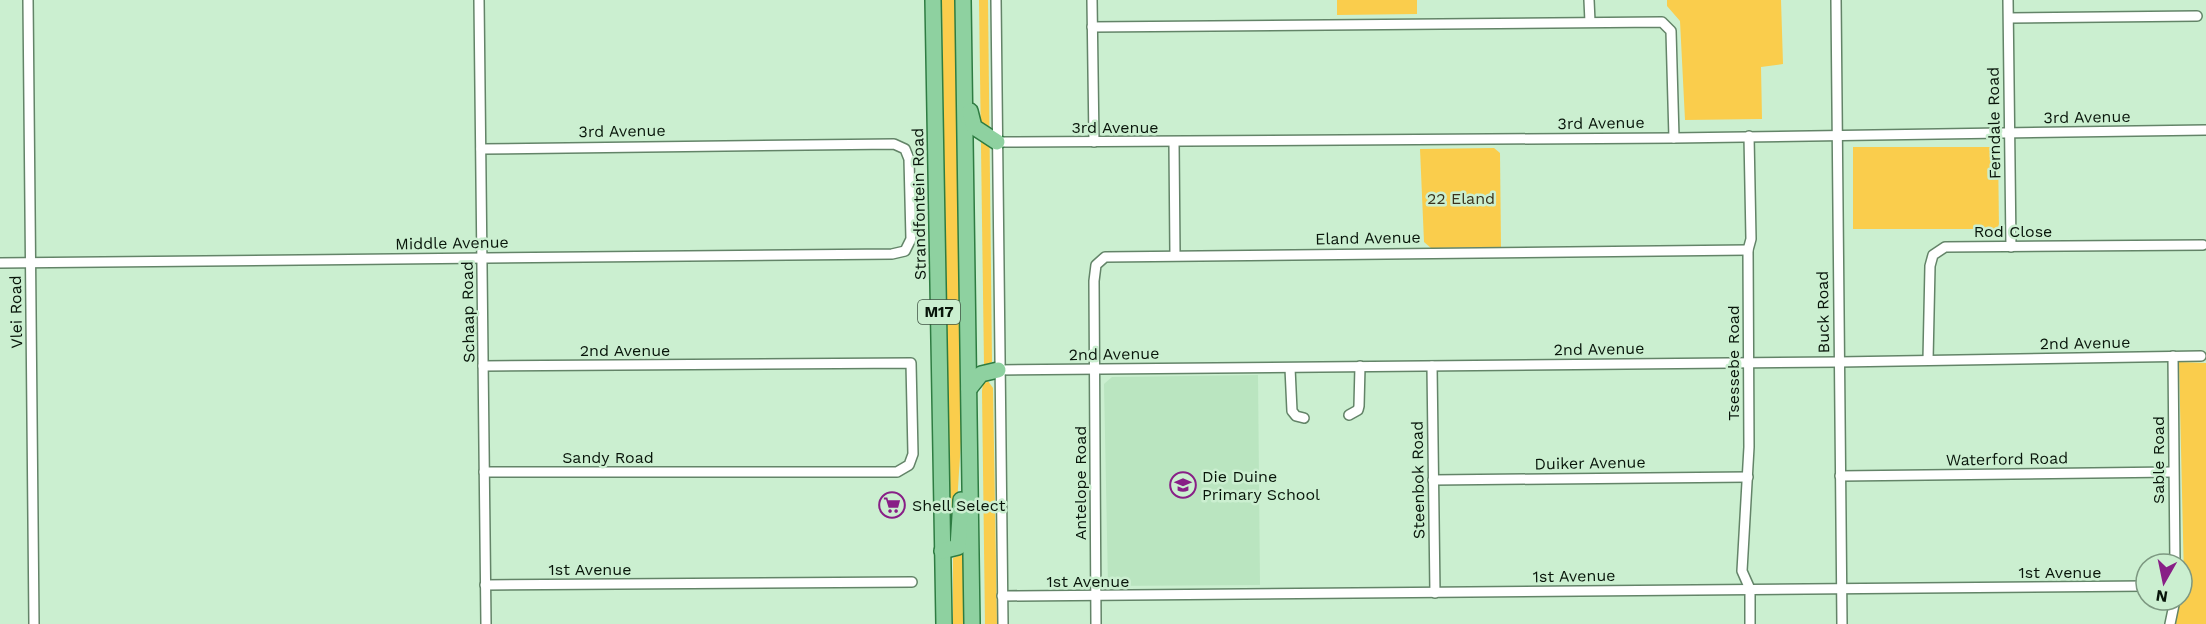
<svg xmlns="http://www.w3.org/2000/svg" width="2206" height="624" font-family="'Work Sans',sans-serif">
<rect width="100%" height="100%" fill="#cbefd0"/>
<polygon fill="#bae5c0" points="1258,375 1260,585 1108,586 1104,384 1112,377"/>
<g fill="#facd4c">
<polygon points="942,0 955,0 962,425 955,536 949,542"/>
<polygon points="979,0 988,0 992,362 984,366"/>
<polygon points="1337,0 1417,0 1417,14 1337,15"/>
<polygon points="1667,0 1781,0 1783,64 1761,67 1762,119 1685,120 1680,21 1667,6"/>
<polygon points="1853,147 1998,147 1999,229 1853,229"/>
<polygon points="1494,148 1500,153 1501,247 1431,248 1424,242 1420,149"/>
<polygon points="2179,362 2206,363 2206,624 2170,624 2178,600 2182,600 2184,579"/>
<polygon points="988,381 993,388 997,624 985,624 982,391 983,384"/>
<polygon points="967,540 967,624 953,624 953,558 960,555"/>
</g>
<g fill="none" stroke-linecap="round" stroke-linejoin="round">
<g stroke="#638468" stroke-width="12">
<g id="street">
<polyline points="28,0 34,624"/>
<polyline points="479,0 486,624"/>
<polyline points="996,0 1003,624"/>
<polyline points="1092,0 1094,142"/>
<polyline points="1589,0 1590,22"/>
<polyline points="1836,0 1842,624"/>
<polyline points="2008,0 2011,247"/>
<polyline points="2009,18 2197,16"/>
<polyline points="1092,27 1662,22 1671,31 1674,138"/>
<polyline points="1749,136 1751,239 1748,250 1749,447 1742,571 1750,589 1750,624"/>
<polyline points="997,142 1674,138 2206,130"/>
<polyline points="1174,142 1175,255"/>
<polyline points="0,263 892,254 905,251 911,239 909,159 905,149 894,144 481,149"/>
<polyline points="2173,356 2175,564"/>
<polyline points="1928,360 1930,266 1933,255 1945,247 2203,245"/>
<polyline points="483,366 911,363 913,454 909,465 897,472 484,472"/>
<polyline points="1432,366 1435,593"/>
<polyline points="1290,368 1292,411 1296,416 1304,418"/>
<polyline points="998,370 1839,362 2201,356"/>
<polyline points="1349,415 1358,410 1359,406 1360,366"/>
<polyline points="1840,476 2173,472"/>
<polyline points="1433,480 1748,477"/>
<polyline points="485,585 912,582"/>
<polyline points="1002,596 2146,586"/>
<polyline points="1096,624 1094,281 1096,265 1105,257 1748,250"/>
<polyline points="2170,624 2175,600"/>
</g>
</g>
<g stroke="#2e7c42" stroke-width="18">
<g id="primary">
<polyline points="933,0 944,624"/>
<polyline points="963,0 972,624"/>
<polyline points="970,111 974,127 997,142"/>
<polyline points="969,389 981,374 998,370"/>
<polyline points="942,551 958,547 961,500"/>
</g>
</g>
<use href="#street" stroke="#fff" stroke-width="9"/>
<use href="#primary" stroke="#8ed1a0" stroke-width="15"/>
</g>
<defs>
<g id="school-ring" transform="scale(1.35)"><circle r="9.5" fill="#cbefd0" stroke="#881f86" stroke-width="1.5"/><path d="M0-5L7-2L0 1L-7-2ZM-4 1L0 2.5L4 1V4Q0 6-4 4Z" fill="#881f86"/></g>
<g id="supermarket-ring" transform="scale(1.35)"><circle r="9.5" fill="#cbefd0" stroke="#881f86" stroke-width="1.5"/><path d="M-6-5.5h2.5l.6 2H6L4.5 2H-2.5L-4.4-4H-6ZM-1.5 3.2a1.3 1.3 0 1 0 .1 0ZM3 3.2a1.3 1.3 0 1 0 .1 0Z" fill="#881f86"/></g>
</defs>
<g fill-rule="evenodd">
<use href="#school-ring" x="1183" y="485"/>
<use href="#supermarket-ring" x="892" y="505"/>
</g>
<g text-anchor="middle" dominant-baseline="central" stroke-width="5" stroke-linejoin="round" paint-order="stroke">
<rect fill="#cbefd0" stroke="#425645" stroke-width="1.5" x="918" y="300" width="42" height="24" rx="4.5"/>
<g font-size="15" font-weight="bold" fill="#08150a">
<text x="939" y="312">M17</text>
</g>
<g font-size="16" fill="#08150a" stroke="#cbefd0">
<text transform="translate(2087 117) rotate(-1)">3rd Avenue</text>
<text transform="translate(1601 123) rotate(-1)">3rd Avenue</text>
<text transform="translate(1994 123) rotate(-91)">Ferndale Road</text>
<text x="1115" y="127">3rd Avenue</text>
<text transform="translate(622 131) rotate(-1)">3rd Avenue</text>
<text transform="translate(919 204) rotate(-91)">Strandfontein Road</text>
<text x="2013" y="231">Rod Close</text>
<text transform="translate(1368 238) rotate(-1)">Eland Avenue</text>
<text transform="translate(452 243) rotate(-1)">Middle Avenue</text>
<text transform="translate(16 312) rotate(-91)">Vlei Road</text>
<text transform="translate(468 312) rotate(-91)">Schaap Road</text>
<text transform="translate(1823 312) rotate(-91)">Buck Road</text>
<text transform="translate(2085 343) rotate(-1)">2nd Avenue</text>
<text transform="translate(1599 349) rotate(-1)">2nd Avenue</text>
<text x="625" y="350">2nd Avenue</text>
<text transform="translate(1114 354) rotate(-1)">2nd Avenue</text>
<text transform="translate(1733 363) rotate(-90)">Tsessebe Road</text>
<text x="608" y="457">Sandy Road</text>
<text transform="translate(2007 459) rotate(-1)">Waterford Road</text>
<text transform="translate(2158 460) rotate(-90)">Sable Road</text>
<text transform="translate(1590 463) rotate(-1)">Duiker Avenue</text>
<text transform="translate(1418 480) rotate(-91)">Steenbok Road</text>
<text transform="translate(1080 483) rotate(-90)">Antelope Road</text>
<text x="590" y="569">1st Avenue</text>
<text x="2060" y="572">1st Avenue</text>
<text transform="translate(1574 576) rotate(-1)">1st Avenue</text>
<text x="1088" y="581">1st Avenue</text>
</g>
<g font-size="16" fill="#3b321c" stroke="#cbefd0">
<text x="1461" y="198">22 Eland</text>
</g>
<g font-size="16" fill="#08150a" stroke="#cbefd0" text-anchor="start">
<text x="1202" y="476">Die Duine<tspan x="1202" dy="18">Primary School</tspan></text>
<text x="912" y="505">Shell Select</text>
</g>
</g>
<g transform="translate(2164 582) rotate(189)"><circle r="28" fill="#cbefd0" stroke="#7d9881" stroke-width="1.5"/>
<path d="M0-4.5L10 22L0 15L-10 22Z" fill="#881f86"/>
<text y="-9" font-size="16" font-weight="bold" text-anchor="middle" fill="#08150a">N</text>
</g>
</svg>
